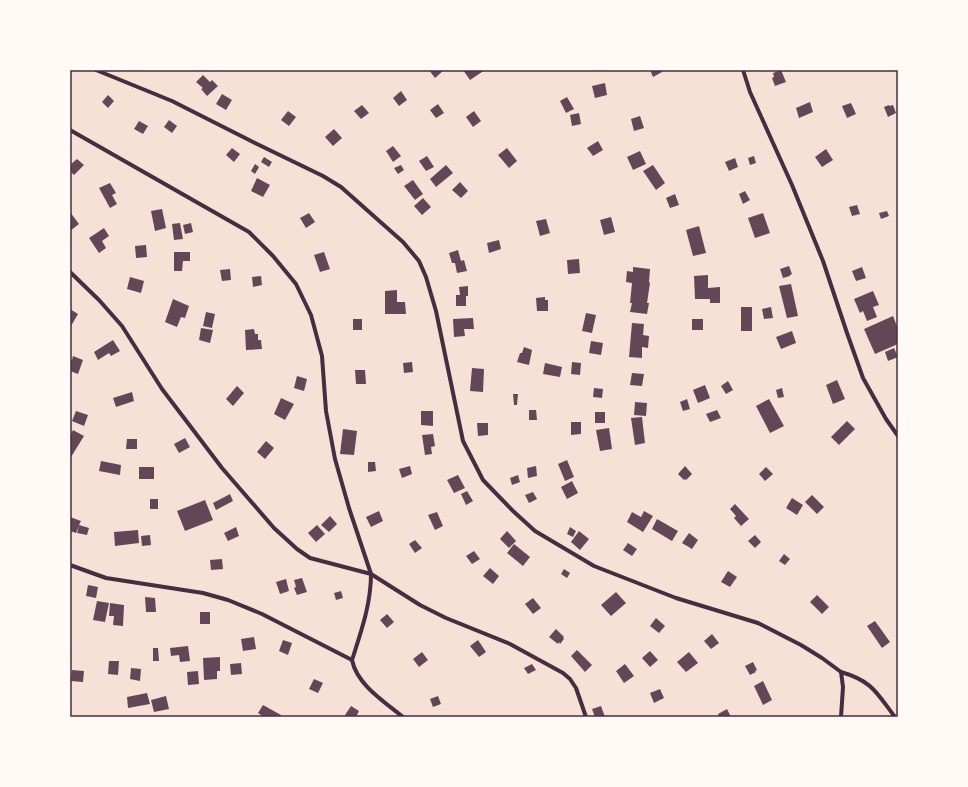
<svg xmlns="http://www.w3.org/2000/svg" width="968" height="787" font-family="Figtree,sans-serif">
<rect width="100%" height="100%" fill="#f7e1d7"/>
<g fill="#644757">
<polygon points="429,70 444,70 435,78"/>
<polygon points="463,70 485,70 470,80"/>
<polygon points="650,70 661,70 662,72 653,77"/>
<polygon points="781,70 786,82 775,86 772,78 774,77 773,73"/>
<polygon points="203,75 210,82 212,80 218,86 207,96 201,89 203,88 196,82"/>
<polygon points="605,83 607,95 595,98 592,86"/>
<polygon points="401,91 407,100 399,106 393,98"/>
<polygon points="222,94 232,100 226,110 216,104"/>
<polygon points="108,95 114,101 108,108 102,102"/>
<polygon points="567,97 574,109 566,113 560,101"/>
<polygon points="810,102 813,112 799,118 796,108"/>
<polygon points="851,103 856,114 847,118 842,106"/>
<polygon points="438,104 444,113 436,118 430,110"/>
<polygon points="362,105 369,113 361,119 354,111"/>
<polygon points="889,105 889,106 893,105 896,113 888,117 884,107"/>
<polygon points="288,111 296,117 289,126 281,120"/>
<polygon points="474,111 481,121 473,127 466,117"/>
<polygon points="579,113 581,124 572,126 570,115"/>
<polygon points="640,116 644,128 634,131 631,119"/>
<polygon points="169,120 177,126 172,133 164,127"/>
<polygon points="139,121 148,126 143,134 134,129"/>
<polygon points="334,129 342,138 333,146 325,137"/>
<polygon points="598,141 603,150 593,156 587,148"/>
<polygon points="393,146 401,156 393,162 386,151"/>
<polygon points="232,148 240,154 234,162 226,155"/>
<polygon points="507,148 517,161 509,168 498,155"/>
<polygon points="826,149 833,160 822,167 815,157"/>
<polygon points="640,151 646,164 633,170 627,157"/>
<polygon points="427,156 434,167 426,171 419,161"/>
<polygon points="754,156 756,163 750,165 748,158"/>
<polygon points="264,157 272,162 269,167 261,162"/>
<polygon points="735,158 738,167 729,171 725,162"/>
<polygon points="77,159 84,165 74,175 70,171 70,165"/>
<polygon points="255,164 259,167 255,174 251,171"/>
<polygon points="401,165 404,170 398,174 394,168"/>
<polygon points="446,165 453,173 436,187 430,179"/>
<polygon points="653,165 665,183 656,190 643,171"/>
<polygon points="257,178 270,185 263,197 251,191"/>
<polygon points="413,180 423,194 415,200 404,186"/>
<polygon points="460,182 468,191 461,198 452,190"/>
<polygon points="110,183 116,193 112,195 117,204 110,208 99,188"/>
<polygon points="745,191 750,200 743,204 739,194"/>
<polygon points="675,194 679,205 670,208 666,198"/>
<polygon points="423,198 431,207 422,215 414,206"/>
<polygon points="857,205 860,214 852,216 849,207"/>
<polygon points="162,209 166,228 155,231 151,211"/>
<polygon points="887,211 889,216 881,219 879,213"/>
<polygon points="70,212 79,224 70,231"/>
<polygon points="309,213 315,222 306,228 300,218"/>
<polygon points="763,213 770,233 755,238 748,218"/>
<polygon points="611,217 615,232 604,235 600,220"/>
<polygon points="546,219 550,233 540,236 536,221"/>
<polygon points="180,223 183,239 174,240 172,224"/>
<polygon points="191,223 193,232 185,234 183,225"/>
<polygon points="699,226 706,253 693,256 686,230"/>
<polygon points="104,228 109,236 102,241 106,248 99,253 89,238"/>
<polygon points="499,240 501,249 489,253 487,243"/>
<polygon points="146,245 147,257 136,258 135,246"/>
<polygon points="458,250 461,261 464,260 467,271 457,273 455,263 452,263 449,253"/>
<polygon points="174,252 190,252 190,261 183,261 182,271 174,271"/>
<polygon points="324,252 330,269 320,272 314,255"/>
<polygon points="579,259 580,273 568,274 567,260"/>
<polygon points="789,266 792,274 790,275 790,276 783,278 780,269"/>
<polygon points="633,267 650,269 649,282 650,283 647,303 649,303 647,314 630,312 632,303 630,303 632,283 626,282 627,271 633,272"/>
<polygon points="862,267 866,278 856,281 852,271"/>
<polygon points="230,269 231,280 222,281 220,270"/>
<polygon points="708,275 708,288 720,287 720,303 710,303 710,299 695,299 694,276"/>
<polygon points="261,276 262,285 253,287 252,277"/>
<polygon points="130,277 144,281 141,293 127,289"/>
<polygon points="791,284 798,316 787,318 779,286"/>
<polygon points="468,286 468,296 466,296 466,306 456,306 456,295 460,295 459,287"/>
<polygon points="397,290 397,302 405,302 406,314 385,314 385,291"/>
<polygon points="873,291 879,305 873,307 877,317 867,321 863,311 860,313 854,299"/>
<polygon points="545,297 545,300 548,300 548,311 537,311 536,298"/>
<polygon points="173,299 189,306 185,318 181,317 177,327 165,322"/>
<rect x="741" y="307" width="11" height="24"/>
<polygon points="771,307 773,318 764,319 762,309"/>
<polygon points="70,309 78,314 71,326 70,325"/>
<polygon points="206,312 215,314 212,328 203,326"/>
<polygon points="586,313 596,315 592,333 582,331"/>
<polygon points="893,316 898,329 898,344 875,354 864,329"/>
<polygon points="473,318 474,329 464,329 465,336 454,337 453,319"/>
<rect x="353" y="319" width="9" height="11"/>
<rect x="692" y="319" width="11" height="11"/>
<polygon points="632,323 644,324 643,335 649,336 648,348 642,347 642,358 629,357"/>
<polygon points="201,328 213,330 210,343 199,340"/>
<polygon points="254,329 255,334 258,334 258,340 261,340 262,349 246,350 245,330"/>
<polygon points="792,331 796,343 781,349 776,337"/>
<polygon points="113,340 120,351 111,356 109,353 98,360 94,352"/>
<polygon points="591,341 603,343 601,355 589,353"/>
<polygon points="524,347 532,350 529,365 517,362 520,353 522,353"/>
<polygon points="894,348 898,357 888,361 885,352"/>
<polygon points="73,356 83,360 78,374 70,371 70,360 72,360"/>
<polygon points="412,362 413,372 404,373 403,363"/>
<polygon points="572,362 581,363 580,375 571,374"/>
<polygon points="545,363 562,367 560,377 543,374"/>
<polygon points="472,368 484,369 483,392 470,391"/>
<polygon points="355,370 365,370 366,384 356,384"/>
<polygon points="632,373 644,374 642,386 630,385"/>
<polygon points="297,376 307,379 304,391 294,388"/>
<polygon points="837,380 845,399 833,404 826,385"/>
<polygon points="728,381 733,390 726,394 721,386"/>
<polygon points="705,385 710,398 698,403 693,390"/>
<polygon points="237,386 244,393 233,406 226,399"/>
<polygon points="594,388 603,389 602,398 593,397"/>
<polygon points="782,388 784,397 778,398 776,390"/>
<polygon points="132,392 134,401 116,407 113,398"/>
<polygon points="513,394 518,394 517,405 514,405"/>
<polygon points="281,398 294,404 285,420 274,414"/>
<polygon points="687,399 690,409 683,411 680,402"/>
<polygon points="769,399 784,426 770,433 756,406"/>
<polygon points="635,402 647,403 646,416 634,415"/>
<polygon points="529,410 536,410 537,420 529,420"/>
<polygon points="717,410 721,418 710,422 706,414"/>
<polygon points="76,411 88,415 84,426 72,421"/>
<polygon points="421,411 433,411 433,426 421,425"/>
<rect x="595" y="412" width="10" height="11"/>
<polygon points="642,417 645,443 635,445 631,418"/>
<polygon points="847,421 855,429 839,445 831,437"/>
<polygon points="571,422 581,422 581,434 571,435"/>
<polygon points="477,423 488,423 488,435 478,436"/>
<polygon points="609,428 612,449 600,451 596,430"/>
<polygon points="343,429 357,431 354,455 340,454"/>
<polygon points="73,430 84,436 71,457 70,457 70,436"/>
<polygon points="433,434 435,446 431,447 432,454 425,455 422,435"/>
<polygon points="185,438 190,447 179,453 174,444"/>
<polygon points="127,439 137,439 137,449 126,449"/>
<polygon points="266,441 274,448 265,459 257,452"/>
<polygon points="567,460 574,477 565,481 558,464"/>
<polygon points="101,461 121,465 120,475 99,471"/>
<polygon points="368,462 375,462 376,471 368,472"/>
<polygon points="410,466 412,474 402,478 399,469"/>
<polygon points="536,466 537,476 528,478 527,468"/>
<polygon points="685,466 692,474 686,480 685,479 684,480 678,474"/>
<rect x="139" y="467" width="15" height="12"/>
<polygon points="766,467 773,474 765,481 759,474"/>
<polygon points="458,475 465,488 454,493 447,480"/>
<polygon points="518,475 520,482 512,485 510,478"/>
<polygon points="572,481 578,493 567,499 561,487"/>
<polygon points="467,491 473,501 466,505 461,494"/>
<polygon points="533,492 537,499 529,503 525,495"/>
<polygon points="230,494 233,501 216,510 213,503"/>
<polygon points="812,495 824,507 817,514 805,502"/>
<polygon points="792,498 803,505 797,515 786,508"/>
<rect x="150" y="499" width="8" height="10"/>
<polygon points="205,500 213,520 185,531 177,511"/>
<polygon points="735,504 749,519 741,526 734,518 736,516 730,509"/>
<polygon points="379,511 383,521 371,527 366,517"/>
<polygon points="644,511 653,516 643,532 627,522 632,512 641,517"/>
<polygon points="437,512 443,526 435,530 428,515"/>
<polygon points="330,516 337,524 329,532 321,525"/>
<polygon points="70,517 81,521 79,525 89,528 87,535 77,533 79,526 76,533 70,531"/>
<polygon points="657,519 678,531 672,541 652,529"/>
<polygon points="317,525 325,534 316,542 308,533"/>
<polygon points="236,527 239,536 228,541 224,533"/>
<polygon points="570,527 576,531 573,537 567,534"/>
<polygon points="138,530 139,543 115,546 114,532"/>
<polygon points="507,531 516,541 509,548 500,539"/>
<polygon points="579,531 589,539 580,550 571,542"/>
<polygon points="689,533 698,540 692,549 682,543"/>
<polygon points="150,535 151,545 142,546 141,536"/>
<polygon points="755,535 761,542 755,548 748,541"/>
<polygon points="415,540 422,548 415,553 409,544"/>
<polygon points="628,543 637,549 632,556 623,550"/>
<polygon points="514,544 530,557 523,566 507,553"/>
<polygon points="474,551 480,559 472,564 466,556"/>
<polygon points="784,554 790,559 785,565 779,561"/>
<polygon points="222,559 223,569 211,570 210,560"/>
<polygon points="490,568 499,576 493,584 483,576"/>
<polygon points="564,569 570,573 567,578 561,574"/>
<polygon points="728,571 737,577 730,587 721,582"/>
<polygon points="302,578 307,592 297,595 294,588 296,587 294,580"/>
<polygon points="286,579 289,591 280,594 276,582"/>
<polygon points="88,585 98,587 96,598 86,596"/>
<polygon points="341,591 343,598 336,600 334,593"/>
<polygon points="616,592 626,603 611,616 601,605"/>
<polygon points="817,595 829,607 822,614 810,602"/>
<polygon points="145,597 155,598 156,612 146,612"/>
<polygon points="533,598 541,608 533,614 525,604"/>
<polygon points="97,601 109,603 105,622 93,620"/>
<polygon points="110,603 124,605 123,626 113,625 114,616 109,616"/>
<rect x="200" y="612" width="10" height="12"/>
<polygon points="387,614 394,622 387,628 380,620"/>
<polygon points="656,618 665,626 659,633 650,626"/>
<polygon points="875,621 890,642 882,648 867,626"/>
<polygon points="556,629 564,637 563,638 564,639 560,644 559,642 558,644 549,637"/>
<polygon points="712,634 719,643 711,649 704,641"/>
<polygon points="254,637 256,649 243,651 241,639"/>
<polygon points="283,640 292,643 288,655 279,651"/>
<polygon points="478,640 486,652 479,657 470,646"/>
<polygon points="188,646 190,661 180,662 179,655 171,656 170,648"/>
<polygon points="153,648 158,648 159,661 153,661"/>
<polygon points="577,650 592,665 585,672 571,656"/>
<polygon points="650,651 658,660 650,667 642,658"/>
<polygon points="422,652 428,660 419,667 413,659"/>
<polygon points="689,652 698,663 686,672 677,662"/>
<polygon points="220,657 220,671 217,671 217,679 204,680 203,658"/>
<polygon points="109,661 119,661 118,675 108,674"/>
<polygon points="753,662 757,670 755,671 756,672 750,675 745,666"/>
<polygon points="241,663 242,674 231,675 230,664"/>
<polygon points="532,664 536,670 528,674 524,668"/>
<polygon points="625,664 634,676 624,683 616,671"/>
<polygon points="131,668 141,669 140,681 130,679"/>
<polygon points="72,670 84,671 83,682 71,681"/>
<polygon points="198,671 199,684 188,685 187,672"/>
<polygon points="314,679 323,683 318,693 309,689"/>
<polygon points="763,681 772,700 763,705 754,686"/>
<polygon points="660,689 664,698 654,703 650,693"/>
<polygon points="147,693 150,704 128,708 127,697"/>
<polygon points="166,696 169,709 154,712 151,700"/>
<polygon points="438,696 441,704 433,707 430,699"/>
<polygon points="263,705 281,715 280,717 264,717 258,713"/>
<polygon points="351,706 359,711 356,717 348,717 345,715"/>
<polygon points="601,706 605,717 595,717 592,709"/>
<polygon points="727,709 731,717 719,717 718,714"/>
</g>
<g fill="none" stroke-linecap="round" stroke-linejoin="round">
<g stroke="#4a2c40" stroke-width="4">
<polyline points="96,70 172,101 255,143 323,176 341,187 403,242 419,261 426,277 436,311 463,441 483,480 513,511 535,531 594,566 676,598 758,623 801,645 822,658 841,672"/>
<polyline points="743,70 750,92 792,185 823,261 847,333 863,378 886,419 898,436"/>
<polyline points="70,130 249,232 273,256 296,284 311,315 322,356 326,411 335,459 349,508 371,574 420,605 446,618 510,644 563,673 570,679 576,688 586,717"/>
<path d="M70,272L99,300L122,326L162,389L222,468L274,528L297,549L310,558L371,574C371,604 361,632 352,660C357,685 385,702 403,717"/>
<polyline points="70,565 106,578 203,593 228,600 262,614 352,660"/>
<path d="M841,717L843,687L841,672C872,681 876,692 895,717"/>
</g>
</g>
<rect width="968" height="787" fill="none" stroke="#fffaf5" stroke-width="142"/>
<rect x="71" y="71" width="826" height="645" fill="none" stroke="#4a2c40" stroke-width="1.5"/>
</svg>
